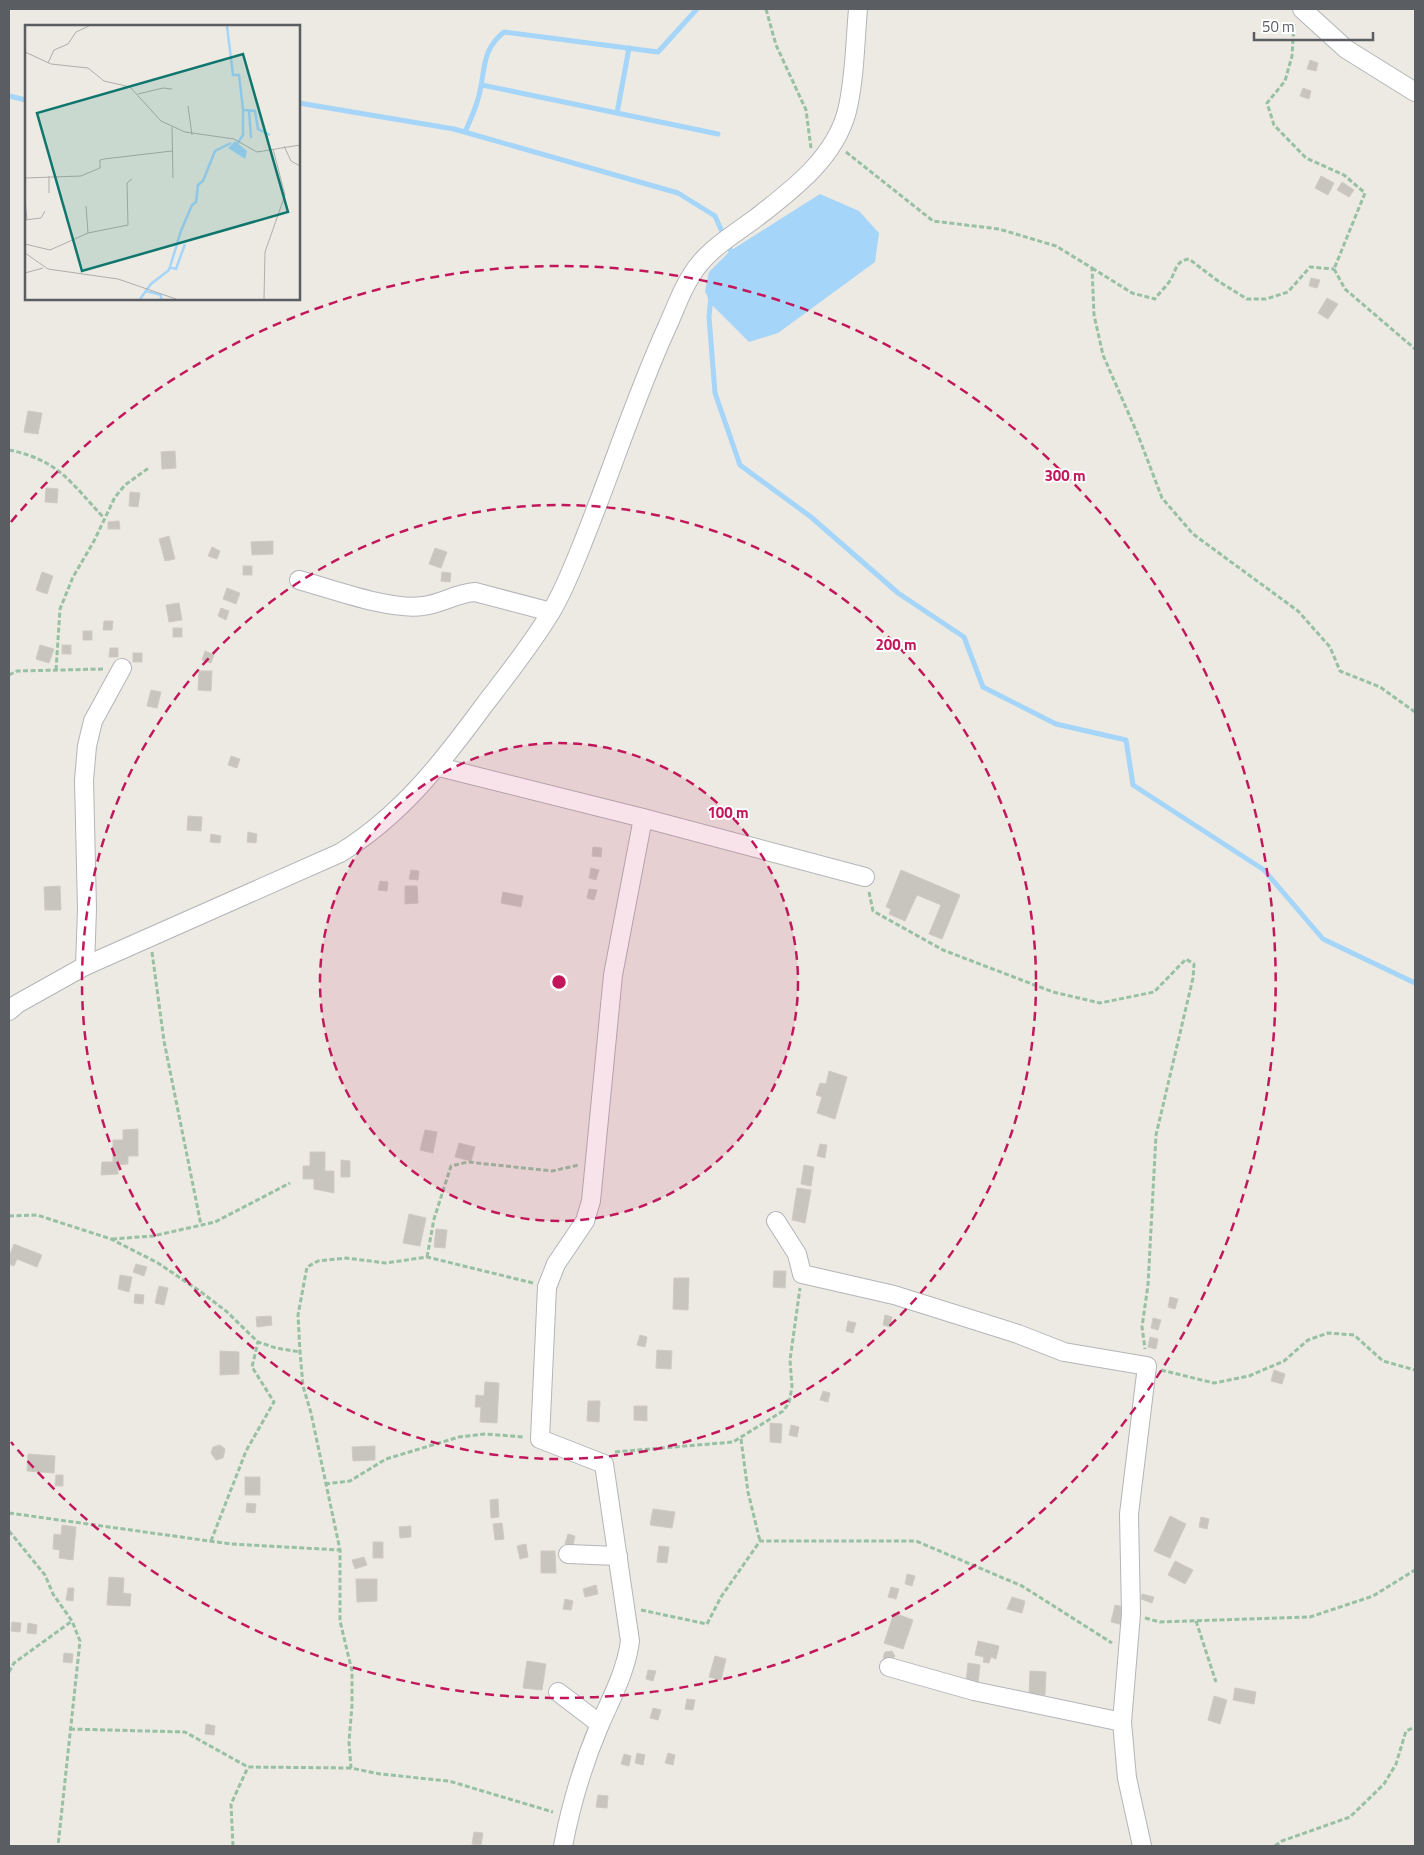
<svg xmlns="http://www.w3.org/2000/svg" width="1424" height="1855" font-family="'Titillium Web',sans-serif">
<rect width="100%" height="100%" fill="#eceae2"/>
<polygon fill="#a5d5f9" points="820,194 859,211 879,233 875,262 778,333 749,342 710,303 705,291 709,272 730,251"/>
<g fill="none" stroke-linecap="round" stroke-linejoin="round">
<g stroke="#a5d5f9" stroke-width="5">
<polyline points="482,85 718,134"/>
<polyline points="9,96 26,100"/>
<polyline points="299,103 454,129 678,193 715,216 733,256"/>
<polyline points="617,113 629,48"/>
<path d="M465,132C470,121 475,110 478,99C486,72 480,51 504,32L658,52L697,9"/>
<polyline points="711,296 709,317 715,393 740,465 811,517 898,593 964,637 983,687 1056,724 1126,740 1133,785 1264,870 1323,939 1415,983"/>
</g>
</g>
<g fill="#c8c5bf" stroke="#d0cbc1">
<polygon points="1310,60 1318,63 1316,71 1307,69"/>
<polygon points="1303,88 1311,91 1309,99 1300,96"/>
<polygon points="1321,176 1334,183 1328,195 1315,188"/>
<polygon points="1342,182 1354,190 1349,197 1337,190"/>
<polygon points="1311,278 1320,280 1317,288 1309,286"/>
<polygon points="1327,298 1338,304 1328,319 1318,313"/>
<polygon points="28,411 42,413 38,434 24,432"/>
<polygon points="175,451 176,468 162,469 161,452"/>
<polygon points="46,488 58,489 57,503 45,502"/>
<polygon points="130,492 140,493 138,507 129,506"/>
<polygon points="119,521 120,529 108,529 108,522"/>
<polygon points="169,536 175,559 165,561 159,539"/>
<polygon points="273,541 273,554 252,555 251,542"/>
<polygon points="212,547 220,551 217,559 208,556"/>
<polygon points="435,548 447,552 441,568 429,564"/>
<rect x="243" y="566" width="9" height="9"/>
<polygon points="42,572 53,576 47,594 36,590"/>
<polygon points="442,572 451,573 450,582 441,581"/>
<polygon points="227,588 240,593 236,604 223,599"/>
<polygon points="179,603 182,620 169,622 166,605"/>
<polygon points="221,608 229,611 226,620 218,616"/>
<polygon points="104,621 113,621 112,630 103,630"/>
<rect x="173" y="628" width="9" height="9"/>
<rect x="83" y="631" width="9" height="9"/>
<polygon points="40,645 54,649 49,663 36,659"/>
<rect x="62" y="645" width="9" height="9"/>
<polygon points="110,648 118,648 118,657 109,657"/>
<polygon points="205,651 214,655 211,663 202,660"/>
<rect x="133" y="653" width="9" height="9"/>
<polygon points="199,671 212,671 211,691 198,690"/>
<polygon points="151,690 161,692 157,708 147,706"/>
<polygon points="231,756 240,759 237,768 228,765"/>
<polygon points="188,816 202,817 201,831 187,830"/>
<polygon points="248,832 257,834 256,843 247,842"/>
<polygon points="211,834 221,836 220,843 210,842"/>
<polygon points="593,847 602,848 601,857 592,856"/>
<polygon points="591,868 599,870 596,880 589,878"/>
<polygon points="411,870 419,871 418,880 409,879"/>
<polygon points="901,870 960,895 942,939 929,934 941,905 917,895 905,921 889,914 891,909 886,907"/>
<polygon points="380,881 388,882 387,891 378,890"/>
<polygon points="60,886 61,910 45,910 44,887"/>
<polygon points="405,886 417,886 418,903 405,904"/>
<polygon points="589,889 597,890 594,900 587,898"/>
<polygon points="503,892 523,896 521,907 501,903"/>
<polygon points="829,1071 847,1077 835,1119 817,1113 822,1097 816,1095 820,1083 826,1084"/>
<polygon points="138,1129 138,1156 128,1156 128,1164 118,1165 118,1174 101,1175 102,1162 113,1162 113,1140 123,1140 123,1130"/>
<polygon points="425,1130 437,1132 433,1153 420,1150"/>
<polygon points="459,1143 475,1147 471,1161 455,1157"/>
<polygon points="820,1144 827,1145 825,1158 817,1156"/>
<polygon points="310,1152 325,1152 325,1171 334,1171 334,1193 314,1189 314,1179 303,1179 303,1166 310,1166"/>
<polygon points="341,1160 350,1161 350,1177 341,1177"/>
<polygon points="804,1165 814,1167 811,1186 801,1184"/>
<polygon points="797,1188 811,1190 805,1223 792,1220"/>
<polygon points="409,1214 426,1218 420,1246 403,1243"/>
<polygon points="436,1229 447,1230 445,1248 434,1247"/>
<polygon points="14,1244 42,1255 37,1267 17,1259 14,1266 9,1264 9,1257"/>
<polygon points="136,1264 147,1267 144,1276 133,1272"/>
<polygon points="774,1271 786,1271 785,1288 773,1287"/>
<polygon points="120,1275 132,1277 129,1292 118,1289"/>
<polygon points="674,1278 689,1278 688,1310 673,1309"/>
<polygon points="159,1286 168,1288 164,1305 155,1303"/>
<polygon points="135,1294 144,1295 143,1304 134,1303"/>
<polygon points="1170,1297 1178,1299 1175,1309 1168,1307"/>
<polygon points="885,1315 892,1317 890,1327 883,1325"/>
<polygon points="271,1316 272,1325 257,1327 256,1317"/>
<polygon points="1153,1318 1161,1320 1158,1330 1151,1328"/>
<polygon points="848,1321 856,1323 853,1333 846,1331"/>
<polygon points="640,1335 647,1337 645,1347 637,1345"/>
<polygon points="1150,1337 1158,1339 1156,1349 1148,1347"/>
<polygon points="657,1350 672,1351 671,1369 656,1368"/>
<polygon points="220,1351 239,1352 239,1374 220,1375"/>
<polygon points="1274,1370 1285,1374 1282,1384 1271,1381"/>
<polygon points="485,1382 499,1383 497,1423 480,1422 481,1407 475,1407 476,1395 484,1396"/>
<polygon points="823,1391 830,1393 828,1402 820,1400"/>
<polygon points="588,1401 600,1401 599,1422 587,1421"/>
<polygon points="634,1406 647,1406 647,1421 634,1420"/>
<polygon points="770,1423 782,1424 781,1443 770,1442"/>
<polygon points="791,1425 799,1427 797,1437 789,1435"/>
<polygon points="220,1445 225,1449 223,1458 216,1460 211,1453 213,1447"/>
<polygon points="375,1446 375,1460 353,1461 352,1447"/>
<polygon points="28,1454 55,1456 54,1473 27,1471"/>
<polygon points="56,1475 63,1475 63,1486 55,1486"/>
<rect x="245" y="1477" width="15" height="18"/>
<polygon points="498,1499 499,1517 491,1518 490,1500"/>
<polygon points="247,1503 256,1504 255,1513 246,1512"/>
<polygon points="653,1509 675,1512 672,1528 650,1525"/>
<polygon points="1170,1516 1186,1524 1170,1558 1154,1551"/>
<polygon points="1201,1517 1209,1519 1207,1529 1199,1527"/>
<polygon points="502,1523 504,1539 495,1540 493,1524"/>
<polygon points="62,1525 76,1527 73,1560 59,1558 60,1550 53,1549 54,1534 61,1535"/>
<polygon points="411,1526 411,1537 400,1538 399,1527"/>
<polygon points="568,1534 575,1536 573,1546 565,1544"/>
<rect x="373" y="1542" width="10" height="16"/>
<polygon points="526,1544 528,1557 520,1559 517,1546"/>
<polygon points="659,1546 669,1547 667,1563 657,1562"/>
<polygon points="541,1551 555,1551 556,1573 541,1573"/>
<polygon points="364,1557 367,1565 355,1569 352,1560"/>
<polygon points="1175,1561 1193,1570 1185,1584 1168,1575"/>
<polygon points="907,1574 915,1576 912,1586 905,1584"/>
<polygon points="109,1577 124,1578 123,1593 131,1594 130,1606 107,1605"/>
<polygon points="356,1579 377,1579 377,1601 357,1602"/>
<polygon points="596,1585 598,1594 585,1597 583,1589"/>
<polygon points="891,1587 899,1589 896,1599 888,1597"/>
<polygon points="68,1588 74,1588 73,1601 66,1600"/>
<polygon points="1142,1594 1154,1597 1152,1603 1141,1599"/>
<polygon points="1012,1597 1025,1601 1022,1613 1007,1609"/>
<polygon points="565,1599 573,1601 571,1610 563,1609"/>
<polygon points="1115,1605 1128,1608 1123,1625 1111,1622"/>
<polygon points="894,1613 913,1620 903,1649 884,1643"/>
<polygon points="12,1622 21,1623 20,1632 11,1631"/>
<polygon points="28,1623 37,1625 36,1634 27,1633"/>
<polygon points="978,1641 999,1646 996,1659 991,1657 989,1663 983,1662 984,1657 975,1655"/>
<polygon points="892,1651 895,1656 890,1662 886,1661 883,1657 885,1652"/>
<polygon points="64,1653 73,1654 72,1663 63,1662"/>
<polygon points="715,1656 726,1659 721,1680 709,1677"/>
<polygon points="527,1661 546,1664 542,1690 523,1688"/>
<polygon points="968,1663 980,1665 978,1684 966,1682"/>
<polygon points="648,1670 656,1671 653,1681 646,1679"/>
<polygon points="1030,1671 1046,1672 1045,1695 1029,1694"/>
<polygon points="1235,1688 1256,1692 1254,1704 1233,1700"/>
<polygon points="1214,1696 1227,1700 1220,1724 1208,1720"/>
<polygon points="687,1699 695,1700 693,1710 685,1709"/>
<polygon points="653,1708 661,1710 658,1720 650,1718"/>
<polygon points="206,1724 215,1726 214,1735 205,1734"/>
<polygon points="637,1753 645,1755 643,1765 635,1763"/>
<polygon points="668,1753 675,1755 673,1765 665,1763"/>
<polygon points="624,1754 631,1756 629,1766 621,1764"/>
<polygon points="598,1795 608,1796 607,1808 596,1807"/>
<polygon points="474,1832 483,1833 481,1845 472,1844"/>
</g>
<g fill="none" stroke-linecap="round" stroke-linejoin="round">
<g stroke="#b3b5b9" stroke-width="20">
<g id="minor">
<polyline points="1302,9 1346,49 1415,92"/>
<path d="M299,580C332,589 391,611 423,606C441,604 457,593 475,592L551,612"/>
<polyline points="439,767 643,818 865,877"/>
<polyline points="85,966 87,909 84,780 87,746 93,721 122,668"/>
<path d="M9,1011L17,1004L85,966L340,853C402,815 443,761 485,704C508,674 532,644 551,612C565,589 575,562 585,537C613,467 636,395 667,327C675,310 681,291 691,276C705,251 733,235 756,218C792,190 835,158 847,111C855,78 855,42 858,9"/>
<polyline points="776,1221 797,1254 802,1274 894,1295 1018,1334 1064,1352 1147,1366 1129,1514 1131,1614 1122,1722"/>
<polyline points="568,1554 618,1556"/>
<polyline points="889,1667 974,1691 1122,1722 1127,1778 1142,1846"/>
<polyline points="558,1692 600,1724"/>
<path d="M563,1846C571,1804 583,1764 600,1724C612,1697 626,1671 630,1641L604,1464L540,1439L547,1287L556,1264L585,1221L591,1201L613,975L643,818"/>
</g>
</g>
<g stroke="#98c0a4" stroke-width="3" stroke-dasharray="5 2.5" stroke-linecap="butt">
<polyline points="766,9 776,45 806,110 811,148"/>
<polyline points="1294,24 1292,56 1285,81 1267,103 1274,125 1306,158 1344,175 1365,193 1334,269"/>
<polyline points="846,152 933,221 999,229 1056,246 1092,268 1094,315 1103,355 1138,435 1162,498 1193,534 1298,611 1330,647 1340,671 1380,687 1415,712"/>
<path d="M1092,268L1132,293L1155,299C1160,292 1167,286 1171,279C1177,268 1176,261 1189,259L1218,281L1247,299H1266L1288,292L1310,267L1334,269"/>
<polyline points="1334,269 1345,289 1415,349"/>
<path d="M9,450C59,460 71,483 104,518"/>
<polyline points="56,670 60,609 73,577 94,541 115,497 125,485 150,467"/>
<polyline points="9,675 17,671 104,669"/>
<polyline points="869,892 873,911 943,950 1053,992 1100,1003 1154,992 1186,959 1194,964 1193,978 1156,1135 1148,1285 1142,1327 1145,1349"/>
<polyline points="152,952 164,1041 201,1225"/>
<polyline points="9,1216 37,1215 111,1239 158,1263 201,1292 226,1311 258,1342 276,1348 300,1352"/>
<polyline points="112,1239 153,1236 215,1222 290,1183"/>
<polyline points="427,1257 434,1219 451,1166 468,1162 552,1171 579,1165"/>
<polyline points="533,1283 427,1257 386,1263 346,1258 318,1261 307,1267 298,1315 300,1352 303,1386 311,1413 340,1550 340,1621 352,1671 352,1705 349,1742 351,1768 380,1774 449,1781 553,1812"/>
<polyline points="1161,1370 1214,1383 1249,1376 1284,1361 1308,1340 1328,1333 1354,1335 1383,1361 1415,1370"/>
<polyline points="741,1439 748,1492 760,1541"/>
<polyline points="615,1452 733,1442 783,1411 789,1403 792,1387 790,1360 800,1288"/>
<polyline points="325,1484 350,1481 386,1459 459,1437 485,1434 524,1437"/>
<polyline points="9,1513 231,1544 340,1550"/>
<polyline points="9,1531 45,1575 53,1594 72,1621 80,1641 58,1846"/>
<polyline points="211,1541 246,1451 274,1402 252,1367 258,1342"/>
<polyline points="641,1610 707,1624 721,1597 760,1541 916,1541 1022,1586 1112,1643"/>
<polyline points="1145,1618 1160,1622 1310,1617 1373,1596 1415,1570"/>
<polyline points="1196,1621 1216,1682"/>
<polyline points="9,1672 14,1663 72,1621"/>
<polyline points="70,1729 185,1732 248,1767 351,1768"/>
<polyline points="233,1846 231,1804 248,1767"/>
<polyline points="1275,1846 1282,1841 1350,1817 1384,1784 1396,1764 1406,1731 1415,1727"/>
</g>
<use href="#minor" stroke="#fff" stroke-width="18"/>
</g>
<circle cx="559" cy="982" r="239" fill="#c2185b" fill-opacity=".12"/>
<g fill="none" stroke="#c2185b" stroke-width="2.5" stroke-dasharray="9 6">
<circle cx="559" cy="982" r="239"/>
<circle cx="559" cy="982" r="477"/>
<path d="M11 522A716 716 0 1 1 11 1442"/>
</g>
<g transform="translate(25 25)">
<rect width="275" height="275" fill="#eceae2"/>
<path d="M210,116L222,126L220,134L203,123Z" fill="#a5d5f9"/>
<path fill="none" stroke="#a5d5f9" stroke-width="2.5" d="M202,1L208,50H214L218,84V110L212,119M219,85L230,86L233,104L245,110M224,86L226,113M145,242L151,244L160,219M121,266L136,270V274M115,274L126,259L144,245L156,206L167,180L171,177L173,160L178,156L190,126L206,118"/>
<path fill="none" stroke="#aeaeab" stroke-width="1" d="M0,27L26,39L63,43L79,56L105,62L136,96L160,107L209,114L232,127L275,120M23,38L29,25L43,19L51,7L64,1M113,69L138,63L147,64M163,81L167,110M147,102L148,153M259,121L266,136L275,141M24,151V168M0,153L56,151L75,143V135L79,134L147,126M0,175L2,195M0,195L16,193L20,186M63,208L103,200L102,158L107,154M0,219L25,225L63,208L61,181M0,228L23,244L93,254L151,274M0,248L18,243M239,274L240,227L260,170L248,124"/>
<path fill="#0f766e" fill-opacity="0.15" stroke="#0f766e" stroke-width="2.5" d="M218,29L263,187L57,246L12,88Z"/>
<rect width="275" height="275" fill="none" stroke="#5a5e62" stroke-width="2.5"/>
</g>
<circle cx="559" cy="982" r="8" fill="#c2185b" stroke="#fff" stroke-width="2.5"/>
<g font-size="15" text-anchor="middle" font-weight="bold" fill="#c2185b" stroke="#fff" stroke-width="4" stroke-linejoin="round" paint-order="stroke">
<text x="1065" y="481">300 m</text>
<text x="896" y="650">200 m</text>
<text x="728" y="818">100 m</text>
</g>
<rect width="1424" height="1855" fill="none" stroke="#5a5e62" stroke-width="20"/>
<path d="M1254 32v8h119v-8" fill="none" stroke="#5a5e62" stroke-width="2.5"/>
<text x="1262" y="32" font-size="15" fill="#5a5e62" stroke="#ffffff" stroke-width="4" paint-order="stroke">50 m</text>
</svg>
